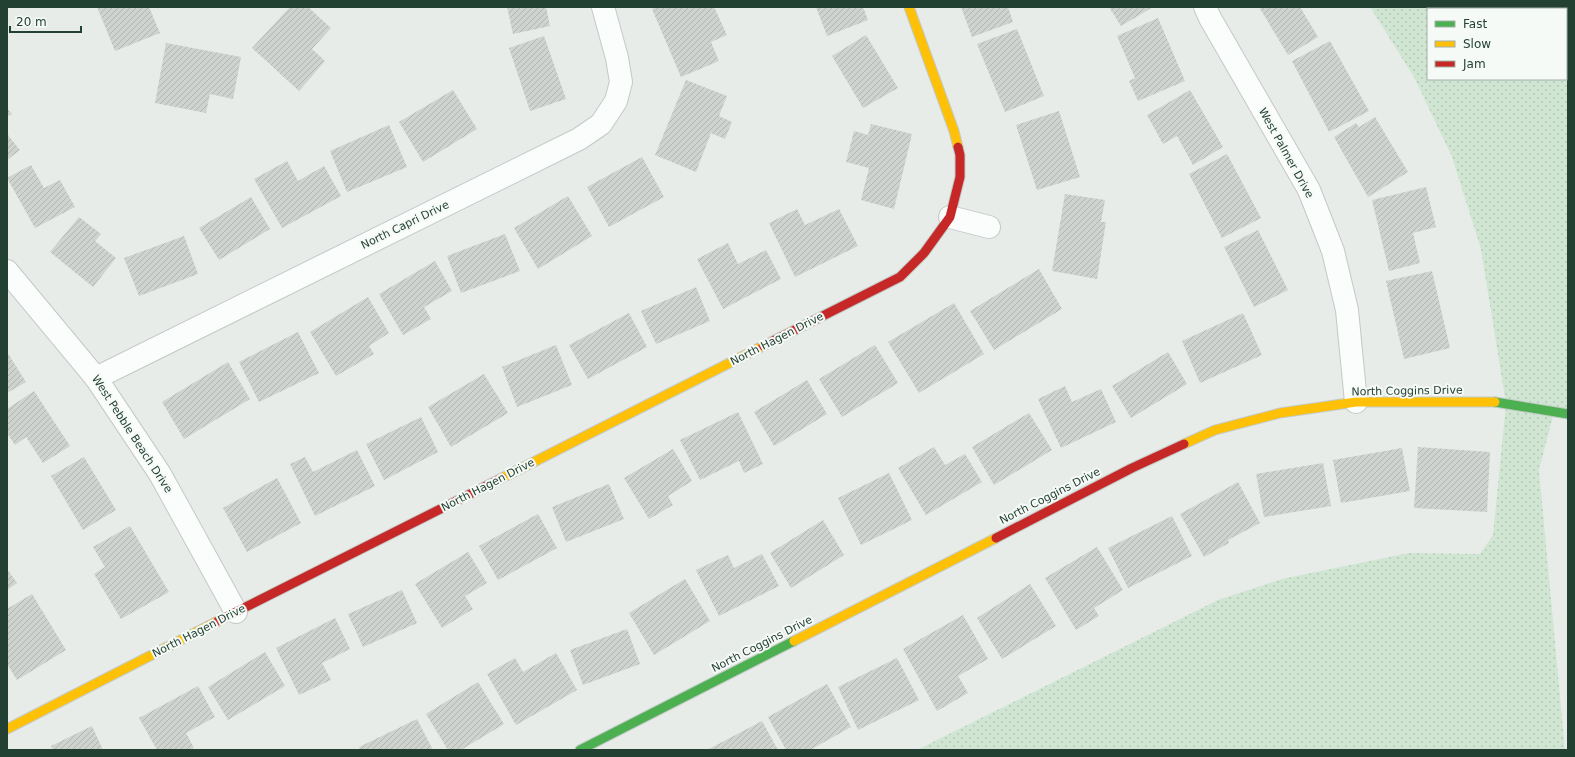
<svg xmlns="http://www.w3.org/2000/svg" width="1575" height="757" font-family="'DejaVu Sans',sans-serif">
<defs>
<pattern id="grass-dots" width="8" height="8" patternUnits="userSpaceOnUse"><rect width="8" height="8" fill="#d0e5d2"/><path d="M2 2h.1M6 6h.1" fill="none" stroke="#b2c6b5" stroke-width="1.8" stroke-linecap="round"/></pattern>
<pattern id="building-hatch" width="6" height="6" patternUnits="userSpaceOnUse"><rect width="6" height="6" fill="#ced3d0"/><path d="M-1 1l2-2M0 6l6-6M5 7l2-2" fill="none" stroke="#b1b6b3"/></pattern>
</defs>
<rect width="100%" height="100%" fill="#e7ece9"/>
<path fill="url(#grass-dots)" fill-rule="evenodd" d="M1370,7H1568V414L1554,412L1539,470L1565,750H917L1218,600L1282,579L1409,553L1480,554L1493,535L1506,404L1481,249L1452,157L1414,77ZM1428,9H1566V79H1428Z"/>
<g fill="url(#building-hatch)">
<polygon points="97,7 149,7 160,33 115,51"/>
<polygon points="290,7 308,7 331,28 312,49 325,61 299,91 252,48"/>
<polygon points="507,7 546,7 550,26 513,34"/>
<polygon points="657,7 714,7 727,35 711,42 719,61 681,77 652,9"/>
<polygon points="816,7 863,7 868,20 827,36"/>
<polygon points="961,7 1008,7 1013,22 972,37"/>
<polygon points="1109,7 1153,7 1121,26"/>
<polygon points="1259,7 1300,7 1318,37 1288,55"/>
<polygon points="1158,18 1185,81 1138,101 1129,81 1135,78 1117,36"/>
<polygon points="1017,29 1044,96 1005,112 977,44"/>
<polygon points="866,35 898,88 863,108 832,56"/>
<polygon points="544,36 566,99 530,111 509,48"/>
<polygon points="1330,41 1369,111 1329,132 1292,61"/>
<polygon points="166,43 241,57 233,99 210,94 206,113 155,103"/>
<polygon points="686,80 727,96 719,116 732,122 725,139 711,133 696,172 655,155"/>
<polygon points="453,90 477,129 423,162 399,122"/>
<polygon points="1190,90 1223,147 1193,165 1177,136 1163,144 1147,115"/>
<polygon points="7,108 12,114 7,117"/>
<polygon points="1059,111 1080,177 1037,190 1016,125"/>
<polygon points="1375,117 1408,172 1368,197 1334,137 1356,123 1359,127"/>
<polygon points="871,124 912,134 894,209 861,200 869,168 846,162 854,131 868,135"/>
<polygon points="389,125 407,167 347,192 330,151"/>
<polygon points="7,134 20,150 7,160"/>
<polygon points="1227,154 1261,218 1222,238 1189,174"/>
<polygon points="642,157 664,197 609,227 587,187"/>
<polygon points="287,161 298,181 324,166 341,196 282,228 254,179"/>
<polygon points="31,165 44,188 60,180 75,207 35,228 7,178"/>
<polygon points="1426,187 1436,227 1413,233 1420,263 1389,271 1372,200"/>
<polygon points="1065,194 1105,200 1101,222 1106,222 1097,279 1052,271"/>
<polygon points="568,196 592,236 538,269 514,228"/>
<polygon points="251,197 270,229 219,260 199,228"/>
<polygon points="797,209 805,225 839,209 858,246 795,277 769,223"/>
<polygon points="79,217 101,234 95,241 116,258 93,287 50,252"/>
<polygon points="1258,230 1288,290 1254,307 1224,247"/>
<polygon points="505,234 520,271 461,293 447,256"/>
<polygon points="184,236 198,274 139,296 124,258"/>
<polygon points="728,243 738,264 766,250 781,279 723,309 697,259"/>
<polygon points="435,261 452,291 424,307 431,319 403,335 379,294"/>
<polygon points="1039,269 1062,309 994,350 970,311"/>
<polygon points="1432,271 1450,348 1404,359 1386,281"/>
<polygon points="696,287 710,321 656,344 641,311"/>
<polygon points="368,297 389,333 369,346 374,354 336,376 310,332"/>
<polygon points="954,303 984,354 919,393 888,342"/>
<polygon points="629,313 647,347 588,379 569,345"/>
<polygon points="1243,313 1262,355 1200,383 1182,341"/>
<polygon points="298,332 319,373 259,402 239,362"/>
<polygon points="556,345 572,385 517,407 502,367"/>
<polygon points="875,345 898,383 842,417 819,379"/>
<polygon points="7,352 26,382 7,393"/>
<polygon points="1168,352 1187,384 1131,418 1112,386"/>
<polygon points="228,362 250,399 184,439 162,402"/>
<polygon points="484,374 508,413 451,447 428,407"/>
<polygon points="807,380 827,414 774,446 754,412"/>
<polygon points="1065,386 1072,402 1101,389 1116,422 1061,448 1038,399"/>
<polygon points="34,391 70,446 43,463 26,437 15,445 7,433 7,409"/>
<polygon points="738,412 763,464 744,473 739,461 700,480 680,440"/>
<polygon points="1029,413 1052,450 994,485 972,447"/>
<polygon points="421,417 438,452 384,480 366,444"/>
<polygon points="934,447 945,465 965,454 982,482 926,515 898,468"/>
<polygon points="1418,447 1490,452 1487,512 1414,508"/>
<polygon points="1402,448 1410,491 1341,503 1333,460"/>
<polygon points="673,449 692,481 668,496 673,505 649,519 624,478"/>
<polygon points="357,450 375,486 315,516 290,464 305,457 313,472"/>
<polygon points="84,457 116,510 83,530 51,476"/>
<polygon points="1323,463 1331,506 1264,517 1256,474"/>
<polygon points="889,473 912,520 861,545 838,498"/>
<polygon points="277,478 301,523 247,552 223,508"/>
<polygon points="1238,482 1260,523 1228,540 1229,543 1204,557 1180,514"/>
<polygon points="609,484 624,519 566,542 552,507"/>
<polygon points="538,514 557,548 498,580 479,546"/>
<polygon points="1172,516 1192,556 1128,588 1108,548"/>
<polygon points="823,520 844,555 791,588 770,553"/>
<polygon points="130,526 169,592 121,619 94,574 105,567 93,547"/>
<polygon points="1097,547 1123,590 1094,608 1099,616 1076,630 1045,578"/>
<polygon points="468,552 487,583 465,596 473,609 442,628 415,584"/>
<polygon points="762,554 779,586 719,616 696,570 728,555 734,568"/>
<polygon points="7,569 17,583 7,590"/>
<polygon points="685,579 710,621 654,655 629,613"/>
<polygon points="1030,584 1056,626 1002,659 977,618"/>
<polygon points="402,590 417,623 363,647 348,614"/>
<polygon points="32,594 66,650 17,680 7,664 7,609"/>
<polygon points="963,615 988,659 958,676 968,693 937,711 903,649"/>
<polygon points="335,618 350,649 322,663 331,680 299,695 276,648"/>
<polygon points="627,629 640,664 583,685 570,650"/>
<polygon points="265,652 285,686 228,720 208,687"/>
<polygon points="556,653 577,690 516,725 487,674 515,658 523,672"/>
<polygon points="897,658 919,700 858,730 838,687"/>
<polygon points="478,682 504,724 461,750 448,750 426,714"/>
<polygon points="827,684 851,727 810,750 786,750 768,717"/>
<polygon points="198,686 215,717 186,733 194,748 189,750 157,750 139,718"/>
<polygon points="417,719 433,750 360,750 359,747"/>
<polygon points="762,721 778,750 707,750"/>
<polygon points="92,726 103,750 53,750 51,746"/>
</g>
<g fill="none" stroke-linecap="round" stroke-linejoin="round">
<g stroke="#c4c9c6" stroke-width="24">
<g id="street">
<polyline points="1205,7 1210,18 1309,190 1333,251 1347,310 1356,402"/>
<polyline points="950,217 989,227"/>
<polyline points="7,271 96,378 160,474 236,612"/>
<polyline points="96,378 579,139 601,124 616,101 621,82 617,58 603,7"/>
</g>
</g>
<g stroke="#c3cac6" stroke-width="11">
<g id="fast">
<polyline points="1495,402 1568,414"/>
<polyline points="580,750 794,641"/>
</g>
</g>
<g stroke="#c3cac6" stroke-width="11">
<g id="slow">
<polyline points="909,7 954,131 958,147"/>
<polyline points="1184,444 1215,430 1280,413 1356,402 1495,402"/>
<polyline points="502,478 763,346"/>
<polyline points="794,641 996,538"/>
<polyline points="7,729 218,621"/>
</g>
</g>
<g stroke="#c3cac6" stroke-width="11">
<g id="jam">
<polyline points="763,346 900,277 924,253 950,217 960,177 960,155 958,147"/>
<polyline points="996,538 1132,468 1184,444"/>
<polyline points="218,621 502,478"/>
</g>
</g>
<use href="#street" stroke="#fbfcfc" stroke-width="22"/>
<use href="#fast" stroke="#4caf50" stroke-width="9"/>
<use href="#slow" stroke="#ffc107" stroke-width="9"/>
<use href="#jam" stroke="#c62828" stroke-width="9"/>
</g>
<g text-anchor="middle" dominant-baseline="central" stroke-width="4" stroke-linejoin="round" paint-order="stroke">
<g font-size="11" fill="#234133" stroke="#f6faf7">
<text transform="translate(1286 153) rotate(61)">West Palmer Drive</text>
<text transform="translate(405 225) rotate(-26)">North Capri Drive</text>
<text transform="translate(777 339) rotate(-27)">North Hagen Drive</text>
<text transform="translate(1407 391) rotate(-1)">North Coggins Drive</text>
<text transform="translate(132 434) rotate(57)">West Pebble Beach Drive</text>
<text transform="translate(488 485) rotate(-27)">North Hagen Drive</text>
<text transform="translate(1050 496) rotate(-27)">North Coggins Drive</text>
<text transform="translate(199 631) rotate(-27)">North Hagen Drive</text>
<text transform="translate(762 644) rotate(-27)">North Coggins Drive</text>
</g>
</g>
<rect width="1575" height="757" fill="none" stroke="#234133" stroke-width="16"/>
<rect x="1427" y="8" width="140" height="72" fill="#f6faf7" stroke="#a2b0a9"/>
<rect x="1435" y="21" width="20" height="6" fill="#4caf50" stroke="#a2b0a9"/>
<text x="1463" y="28" font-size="12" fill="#234133">Fast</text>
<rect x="1435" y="41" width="20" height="6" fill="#ffc107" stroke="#a2b0a9"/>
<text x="1463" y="48" font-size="12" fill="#234133">Slow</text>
<rect x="1435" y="61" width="20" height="6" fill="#c62828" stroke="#a2b0a9"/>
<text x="1463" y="68" font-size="12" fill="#234133">Jam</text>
<path d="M10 26v6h71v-6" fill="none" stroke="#234133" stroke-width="2"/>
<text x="16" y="26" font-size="12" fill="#234133" stroke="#f6faf7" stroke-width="3" paint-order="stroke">20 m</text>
</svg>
